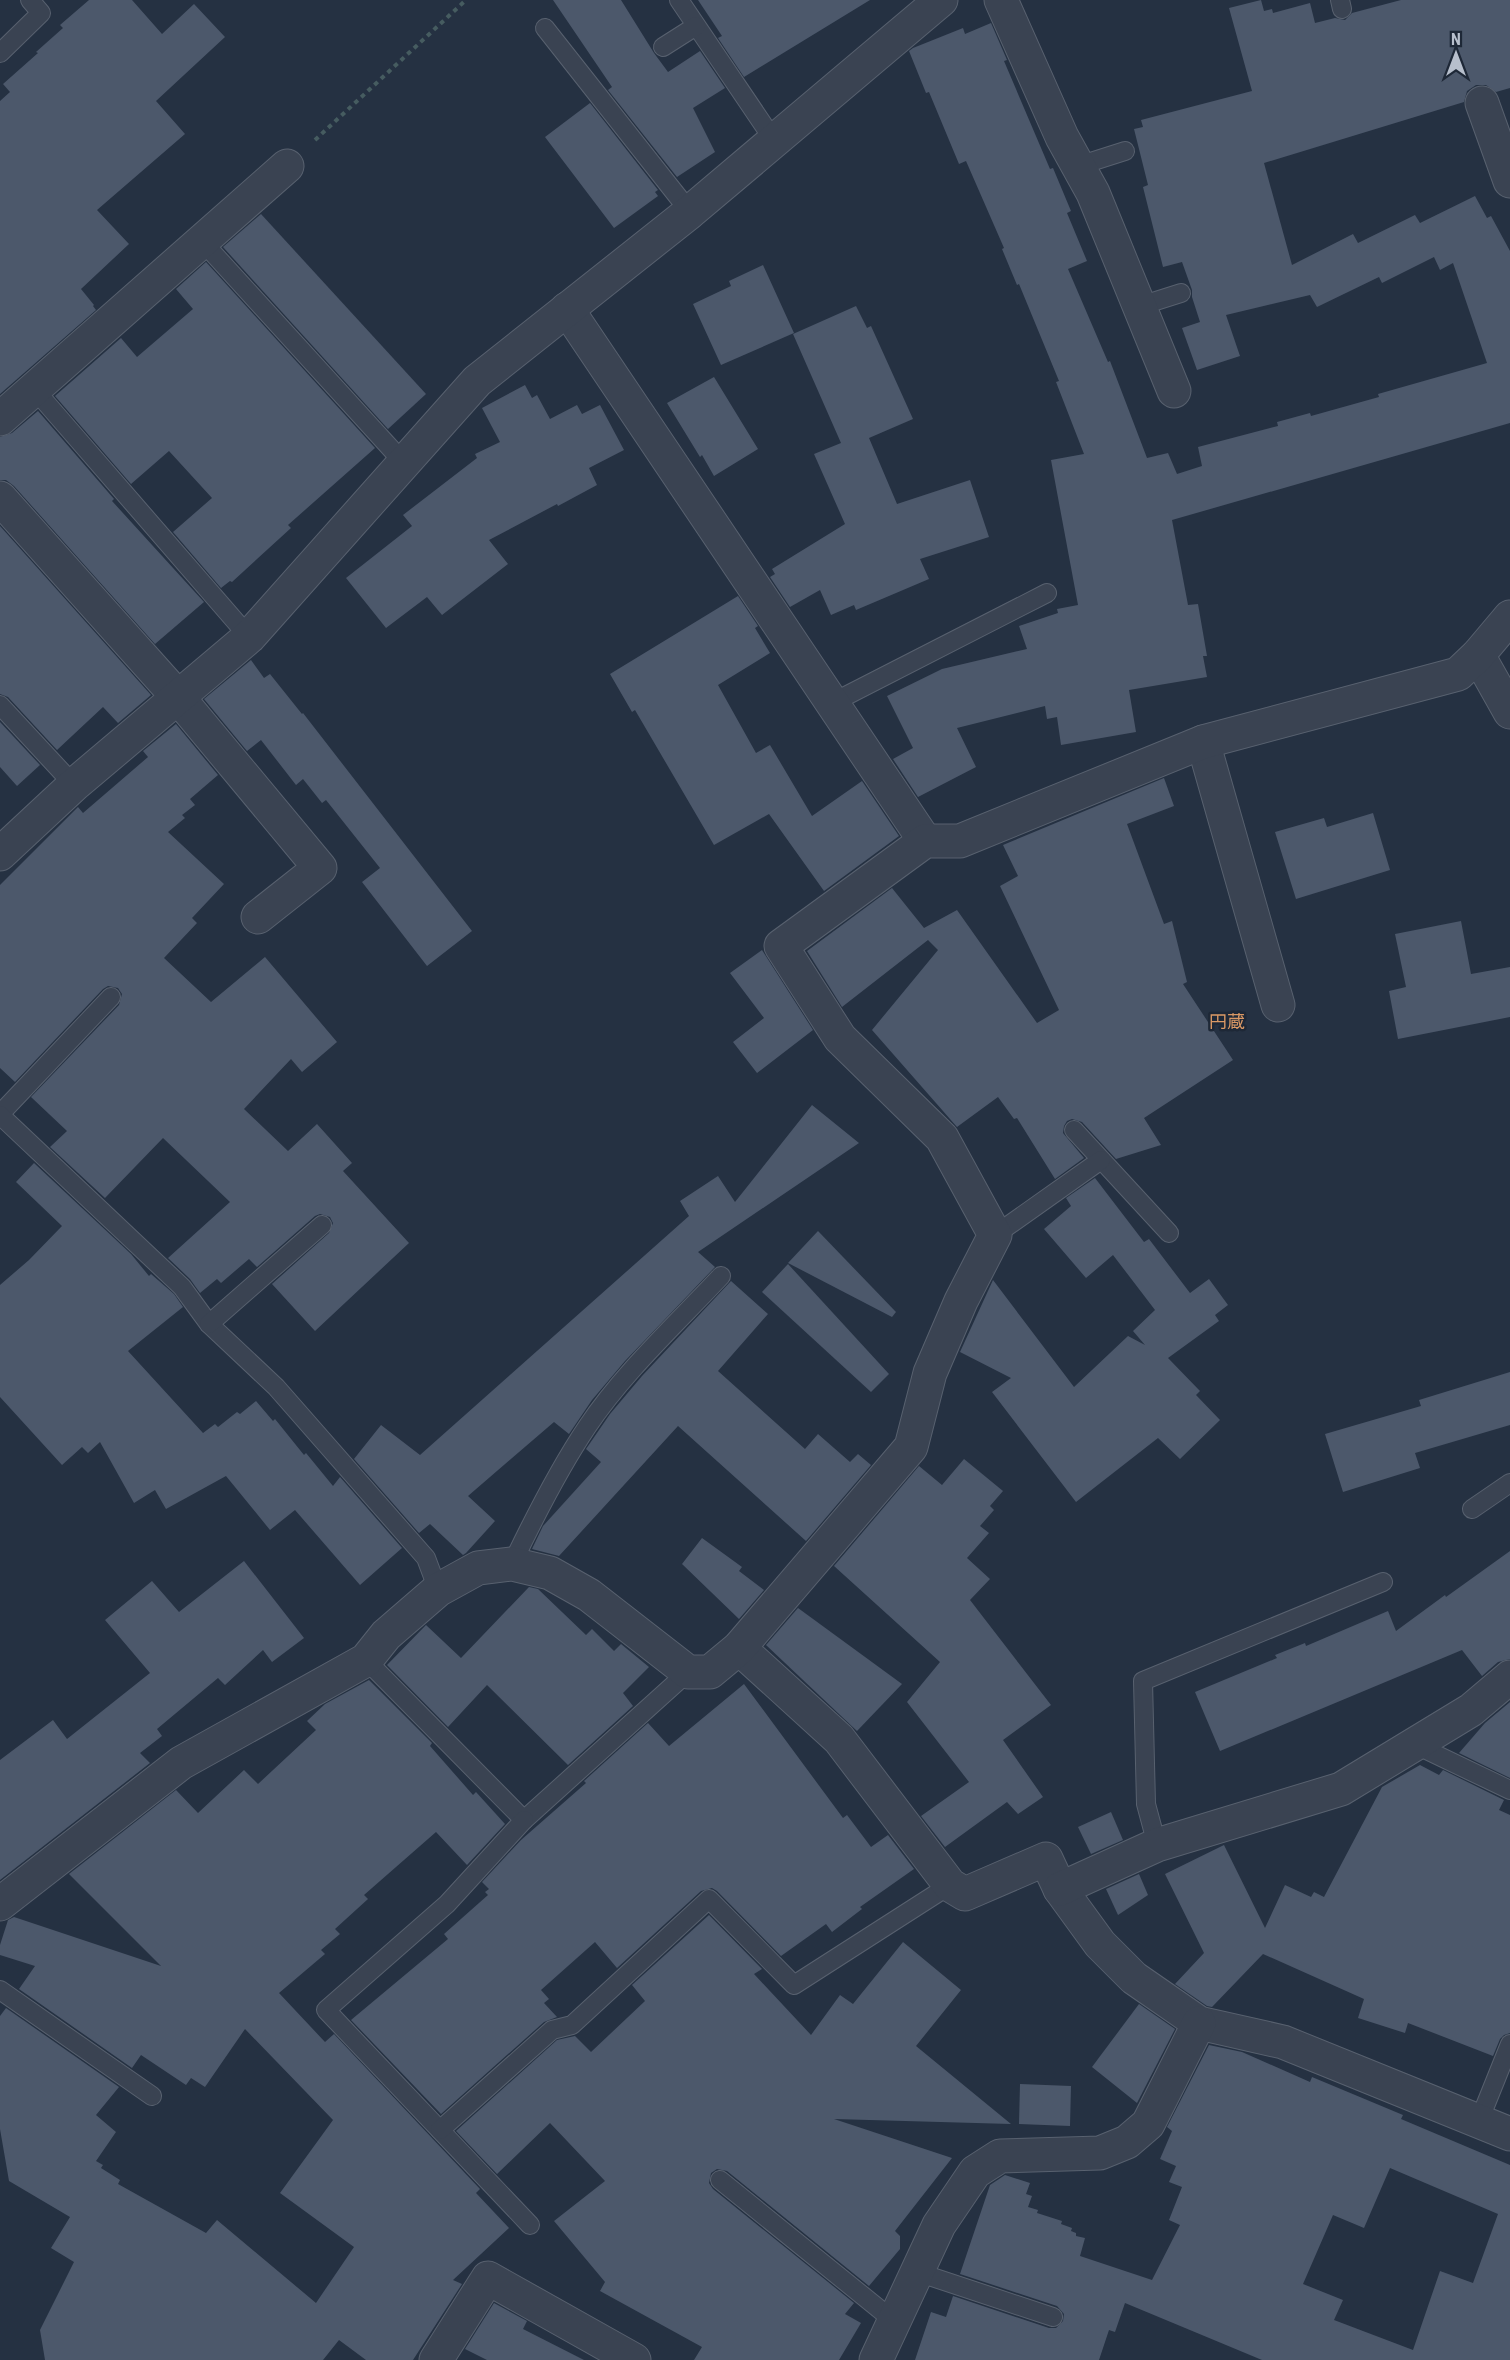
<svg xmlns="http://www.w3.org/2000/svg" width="1510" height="2360" font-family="'Roboto Condensed','Noto Sans JP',sans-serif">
<rect width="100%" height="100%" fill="#253142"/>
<g fill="#4c586b" fill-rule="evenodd">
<polygon points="89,0 132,0 162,34 194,4 225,37 156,101 185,134 97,210 129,244 81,289 94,305 93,306 96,310 0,394 0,101 10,92 3,84 38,53 36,52 63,28 60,25"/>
<polygon points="553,0 621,0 654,53 668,72 700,51 725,88 693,108 715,152 677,177 608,90 612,87"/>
<polygon points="698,0 870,0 744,77 718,38 722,36"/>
<polygon points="1261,0 1264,11 1272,9 1273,13 1310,3 1315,23 1335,18 1345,20 1352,13 1401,0 1510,0 1510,88 1496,92 1486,85 1476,85 1467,91 1464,102 1264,163 1292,265 1353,234 1358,243 1415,215 1420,223 1475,196 1487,218 1491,216 1510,251 1510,423 1172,520 1188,605 1198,604 1207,656 1203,656 1207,677 1129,690 1136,732 1061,745 1057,717 1047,719 1045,706 957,728 976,767 918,797 893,759 913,748 887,696 942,669 1027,649 1019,626 1058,613 1057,609 1078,605 1051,460 1084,454 1056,382 1059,381 1019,284 1017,285 1002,249 1004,248 966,161 959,164 929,92 926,93 909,51 913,48 963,28 965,34 991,23 1007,60 1004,61 1050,169 1053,168 1071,211 1067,213 1087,261 1068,269 1108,362 1110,361 1147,458 1168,453 1177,474 1202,466 1198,447 1278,426 1277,422 1310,413 1311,416 1379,397 1378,394 1487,363 1453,263 1440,270 1434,257 1382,283 1379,277 1317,307 1310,295 1226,315 1240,356 1197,370 1182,328 1200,322 1192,297 1192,290 1182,262 1163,267 1143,187 1148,185 1134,129 1143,127 1141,120 1252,91 1229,8"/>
<polygon points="590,103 658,190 655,192 658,196 614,228 545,137"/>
<polygon points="261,214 426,394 388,429 223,247"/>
<polygon points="206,262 375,448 288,525 291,528 232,582 230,581 221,588 173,532 212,498 169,451 131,484 55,396 121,338 137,357 193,309 176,289"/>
<polygon points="763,265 794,333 721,365 693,304 731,286 729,281"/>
<polygon points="856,306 867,328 871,326 913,419 869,438 897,504 970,480 989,537 920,559 929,579 856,610 854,605 831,615 820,590 790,607 770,577 775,574 772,569 845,524 814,454 841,443 793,334"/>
<polygon points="714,377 758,449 714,476 702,455 700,457 667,403"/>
<polygon points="525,385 532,398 537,395 550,419 577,405 582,414 600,405 624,450 589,468 597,485 558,506 557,504 489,540 508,564 442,615 427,597 386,628 346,578 412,526 403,515 477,458 475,454 500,442 482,408"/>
<polygon points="38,411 114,499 112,501 204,602 155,644 14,486 6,480 0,480 0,437 12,433"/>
<polygon points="0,526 151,695 118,723 103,707 57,750 8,697 0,694"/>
<polygon points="738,596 758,626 755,628 770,653 718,685 756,753 770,745 812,816 862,781 899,836 824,891 769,814 714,845 635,710 632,712 610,674"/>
<polygon points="251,660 264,678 270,674 302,714 303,713 472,931 427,966 362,882 380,868 326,800 322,803 303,779 296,785 261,740 247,751 204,699"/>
<polygon points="0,722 40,765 17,786 0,767"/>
<polygon points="176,724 218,775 190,799 195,805 182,815 185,818 168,832 224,884 192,918 197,923 164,958 211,1002 265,957 337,1042 302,1072 291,1059 244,1109 288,1151 317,1124 352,1163 343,1171 409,1243 315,1331 272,1284 329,1233 333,1223 330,1217 320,1214 315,1216 257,1267 249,1259 221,1283 217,1279 200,1293 190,1279 168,1258 230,1202 163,1138 105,1198 50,1147 67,1131 31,1097 119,1005 122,994 118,988 108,986 103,989 15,1082 0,1068 0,885 78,807 83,813 148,757 143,751"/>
<polygon points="1164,778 1174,806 1127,824 1164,924 1172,921 1187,982 1183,984 1233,1060 1144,1118 1161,1145 1116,1159 1082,1122 1072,1119 1067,1121 1064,1126 1063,1133 1084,1158 1055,1179 1017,1118 1014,1119 998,1097 957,1127 872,1030 938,950 928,940 842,1007 807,951 892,888 924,928 957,910 1037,1023 1059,1010 1000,886 1018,876 1003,845"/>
<polygon points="1373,813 1390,870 1296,899 1275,832 1324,818 1327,827"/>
<polygon points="1461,921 1471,974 1510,967 1510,1017 1398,1039 1389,991 1406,987 1395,934"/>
<polygon points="762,950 813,1030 757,1073 733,1042 764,1018 730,973"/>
<polygon points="812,1105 859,1143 698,1252 715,1267 625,1361 592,1400 569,1434 554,1422 468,1496 495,1521 466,1553 463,1555 430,1524 419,1533 354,1459 381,1425 420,1455 689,1216 680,1201 718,1176 735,1202"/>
<polygon points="34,1163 131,1254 149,1276 151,1274 174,1294 183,1307 128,1351 203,1433 215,1424 218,1427 237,1412 240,1414 256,1401 273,1421 275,1419 304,1455 306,1453 333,1486 340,1477 402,1548 360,1585 295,1510 270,1530 226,1476 166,1509 155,1490 134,1503 100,1442 88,1453 82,1447 62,1465 0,1397 0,1285 29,1260 62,1226 16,1182"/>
<polygon points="1095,1178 1144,1242 1149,1239 1190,1293 1209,1279 1228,1305 1215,1315 1219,1321 1168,1358 1200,1391 1196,1395 1220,1420 1180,1459 1158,1438 1076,1502 992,1392 1011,1378 960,1352 993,1280 1074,1387 1128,1336 1145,1345 1133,1331 1155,1310 1113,1255 1086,1278 1044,1229 1071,1206 1066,1198"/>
<polygon points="818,1231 896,1312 892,1317 788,1263"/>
<polygon points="788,1264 889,1374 871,1392 762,1292"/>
<polygon points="731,1281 768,1314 718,1371 805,1449 818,1434 850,1462 858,1454 871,1465 806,1541 678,1426 559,1556 532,1549 543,1526 601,1462 586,1449 610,1414 642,1376"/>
<polygon points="1510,1372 1510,1425 1415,1453 1420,1468 1343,1492 1325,1434 1421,1406 1419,1400"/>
<polygon points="964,1459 1003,1491 990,1506 994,1510 980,1526 989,1533 967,1558 990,1579 970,1600 1051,1705 1003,1740 1043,1797 1018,1814 1007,1802 945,1847 921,1816 969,1782 907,1702 940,1662 834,1566 919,1466 942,1485"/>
<polygon points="702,1538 742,1567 739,1571 764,1590 739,1619 682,1564"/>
<polygon points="1510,1551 1510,1659 1498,1662 1482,1676 1462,1650 1220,1751 1195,1692 1277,1658 1275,1655 1305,1643 1306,1646 1388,1611 1396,1631 1445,1595 1446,1597"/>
<polygon points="244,1561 304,1638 272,1662 263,1650 225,1685 218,1678 157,1729 162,1736 140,1753 150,1763 0,1880 0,1760 53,1720 67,1739 150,1673 105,1620 152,1581 179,1612"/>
<polygon points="529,1587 538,1589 586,1635 592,1629 614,1651 621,1644 649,1667 623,1693 633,1706 568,1765 487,1685 448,1727 387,1665 426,1625 461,1658"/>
<polygon points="798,1608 902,1684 857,1731 766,1645"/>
<polygon points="369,1680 432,1743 430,1746 473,1795 476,1792 505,1824 467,1865 436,1832 364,1895 368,1899 335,1929 340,1934 321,1950 325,1954 279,1993 325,2042 334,2034 480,2189 476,2193 509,2228 453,2280 462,2284 413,2360 366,2360 339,2340 323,2360 45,2360 40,2330 74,2262 51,2248 70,2217 9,2181 0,2129 0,2016 6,2008 119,2087 96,2115 116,2132 96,2161 103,2165 101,2168 120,2180 118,2184 206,2233 217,2220 316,2303 354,2247 280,2193 333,2120 245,2029 205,2087 191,2078 186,2085 141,2055 132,2068 19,1989 35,1966 0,1955 0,1945 8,1920 14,1917 161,1966 69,1874 176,1790 198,1813 244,1770 258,1784 316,1730 307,1721 325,1704"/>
<polygon points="744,1684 843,1818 847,1815 871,1847 888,1835 914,1869 860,1907 862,1909 832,1932 826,1924 781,1956 717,1891 712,1888 701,1891 617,1968 595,1942 541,1990 549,1999 544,2003 557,2017 544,2022 441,2114 351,2020 448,1939 444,1934 488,1895 485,1892 489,1889 482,1882 521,1840 586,1783 584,1781 648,1723 669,1746"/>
<polygon points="1510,1702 1510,1778 1459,1753 1485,1723"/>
<polygon points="1420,1765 1439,1775 1443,1770 1504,1800 1499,1810 1510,1815 1510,2033 1504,2035 1500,2039 1493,2056 1408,2023 1405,2033 1358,2018 1364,1999 1263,1954 1212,2007 1207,2006 1175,1984 1204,1953 1165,1874 1224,1845 1265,1928 1285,1885 1311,1897 1314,1892 1324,1897 1382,1787"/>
<polygon points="1111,1812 1123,1840 1091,1854 1078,1827"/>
<polygon points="1139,1874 1148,1895 1118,1915 1106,1889"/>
<polygon points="709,1915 762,1969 754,1974 811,2035 840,1995 853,2004 903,1942 961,1990 916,2046 1011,2124 834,2119 952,2158 895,2231 900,2236 900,2249 869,2286 727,2171 717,2169 711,2173 709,2183 713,2189 854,2303 845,2314 861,2323 839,2360 694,2360 702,2347 600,2291 605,2282 554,2221 605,2181 550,2123 497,2174 456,2131 557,2040 575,2036 591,2052 645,2001 632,1985"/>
<polygon points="1139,2004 1175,2029 1137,2103 1092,2067"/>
<path d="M1209,2045L1242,2052L1310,2082L1312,2077L1403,2115L1401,2119L1510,2165V2360H1262L1125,2303L1115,2332L1109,2330L1099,2360H915L931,2312L946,2317L953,2296L1049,2328H1056L1063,2321L1064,2314L1057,2306L960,2274L990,2185L1005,2175L1030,2183L1026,2194L1032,2196L1028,2207L1038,2210L1037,2213L1062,2221L1061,2224L1072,2228L1071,2231L1076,2233V2236L1085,2238L1080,2256L1152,2280L1180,2225L1169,2220L1182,2187L1169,2182L1176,2166L1160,2159L1172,2131L1167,2127ZM1390,2168L1498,2214L1473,2283L1440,2271L1413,2350L1334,2320L1343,2300L1303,2284L1333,2215L1364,2228Z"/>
<polygon points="1020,2084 1071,2086 1070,2126 1019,2124"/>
<polygon points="494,2303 527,2321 523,2329 584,2360 487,2360 465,2349"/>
</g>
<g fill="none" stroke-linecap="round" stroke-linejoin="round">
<g stroke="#58616f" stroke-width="20">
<g id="lane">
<polyline points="679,0 775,142"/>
<polyline points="1340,0 1342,9"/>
<polyline points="545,28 690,212"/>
<polyline points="663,47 696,26"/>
<polyline points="0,53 41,13 30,0"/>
<polyline points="1078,166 1125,151"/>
<polyline points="202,241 404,463"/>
<polyline points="1140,306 1181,293"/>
<polyline points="35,390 249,637"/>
<polyline points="832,703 1047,593"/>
<polyline points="0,705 74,785"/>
<polyline points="0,1114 111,997"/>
<polyline points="0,1115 182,1287 209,1324 276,1387 426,1558 438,1590"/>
<polyline points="1074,1130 1169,1233"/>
<polyline points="995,1235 1101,1160"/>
<polyline points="209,1324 322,1225"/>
<polyline points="1472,1509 1510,1483"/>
<path d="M512,1564C534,1518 558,1470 587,1427C622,1374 677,1323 721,1276"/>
<polyline points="366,1660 524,1820 688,1672"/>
<polyline points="1414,1744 1510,1790"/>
<polyline points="524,1820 447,1904 326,2010 530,2225"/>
<polyline points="1157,1845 1146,1804 1143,1681 1383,1582"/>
<polyline points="0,1990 152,2096"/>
<polyline points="1479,2121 1510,2044"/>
<polyline points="440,2130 552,2030 572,2025 709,1899 794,1985 950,1885"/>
<polyline points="720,2180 894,2321"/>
<polyline points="917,2272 1053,2317"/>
</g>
</g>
<g stroke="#58616f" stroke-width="35">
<g id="street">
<polyline points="1001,0 1062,137 1093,193 1174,391"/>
<polyline points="1482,103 1510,181"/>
<polyline points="567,309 925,841"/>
<polyline points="0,419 287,166"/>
<polyline points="0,498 177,696 320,868 258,917"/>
<polyline points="1478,655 1510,712"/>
<polyline points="1203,742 1278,1005"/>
<polyline points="0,854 74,785 249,637 477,381 690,212 941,0"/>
<polyline points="739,1648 839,1739 950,1885 965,1894 1046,1859 1060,1889 1100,1944 1134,1978 1199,2023 1283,2042 1510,2134"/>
<polyline points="1060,1889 1157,1845 1341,1789 1471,1710 1510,1677"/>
<polyline points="0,1904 181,1763 366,1660 386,1635 438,1590 478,1568 512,1564 550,1573 589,1595 688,1672 710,1672 739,1648 911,1447 930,1373 961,1301 995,1235 942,1138 840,1038 781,946 925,841 960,841 1203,742 1458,674 1478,655 1510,617"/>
<polyline points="436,2360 488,2278 634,2360"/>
<polyline points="876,2360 939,2225 975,2172 1000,2156 1100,2153 1127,2142 1148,2124 1199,2023"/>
</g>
</g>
<polyline stroke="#465c60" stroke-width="4" stroke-dasharray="4.5 4.5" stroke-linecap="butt" points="315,140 466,0"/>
<use href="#lane" stroke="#3a4352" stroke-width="18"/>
<use href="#street" stroke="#3a4352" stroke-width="33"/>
</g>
<g text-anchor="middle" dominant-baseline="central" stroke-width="5" stroke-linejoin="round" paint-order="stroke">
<g font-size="18" fill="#d99865" stroke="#1e2837">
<text x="1227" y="1021">円蔵</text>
</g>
</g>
<g transform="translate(1456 54)" stroke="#1e2837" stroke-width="4.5" paint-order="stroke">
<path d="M0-4.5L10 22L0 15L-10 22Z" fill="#b7bfcc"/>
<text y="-9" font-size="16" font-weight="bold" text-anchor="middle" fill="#b7bfcc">N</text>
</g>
</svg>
